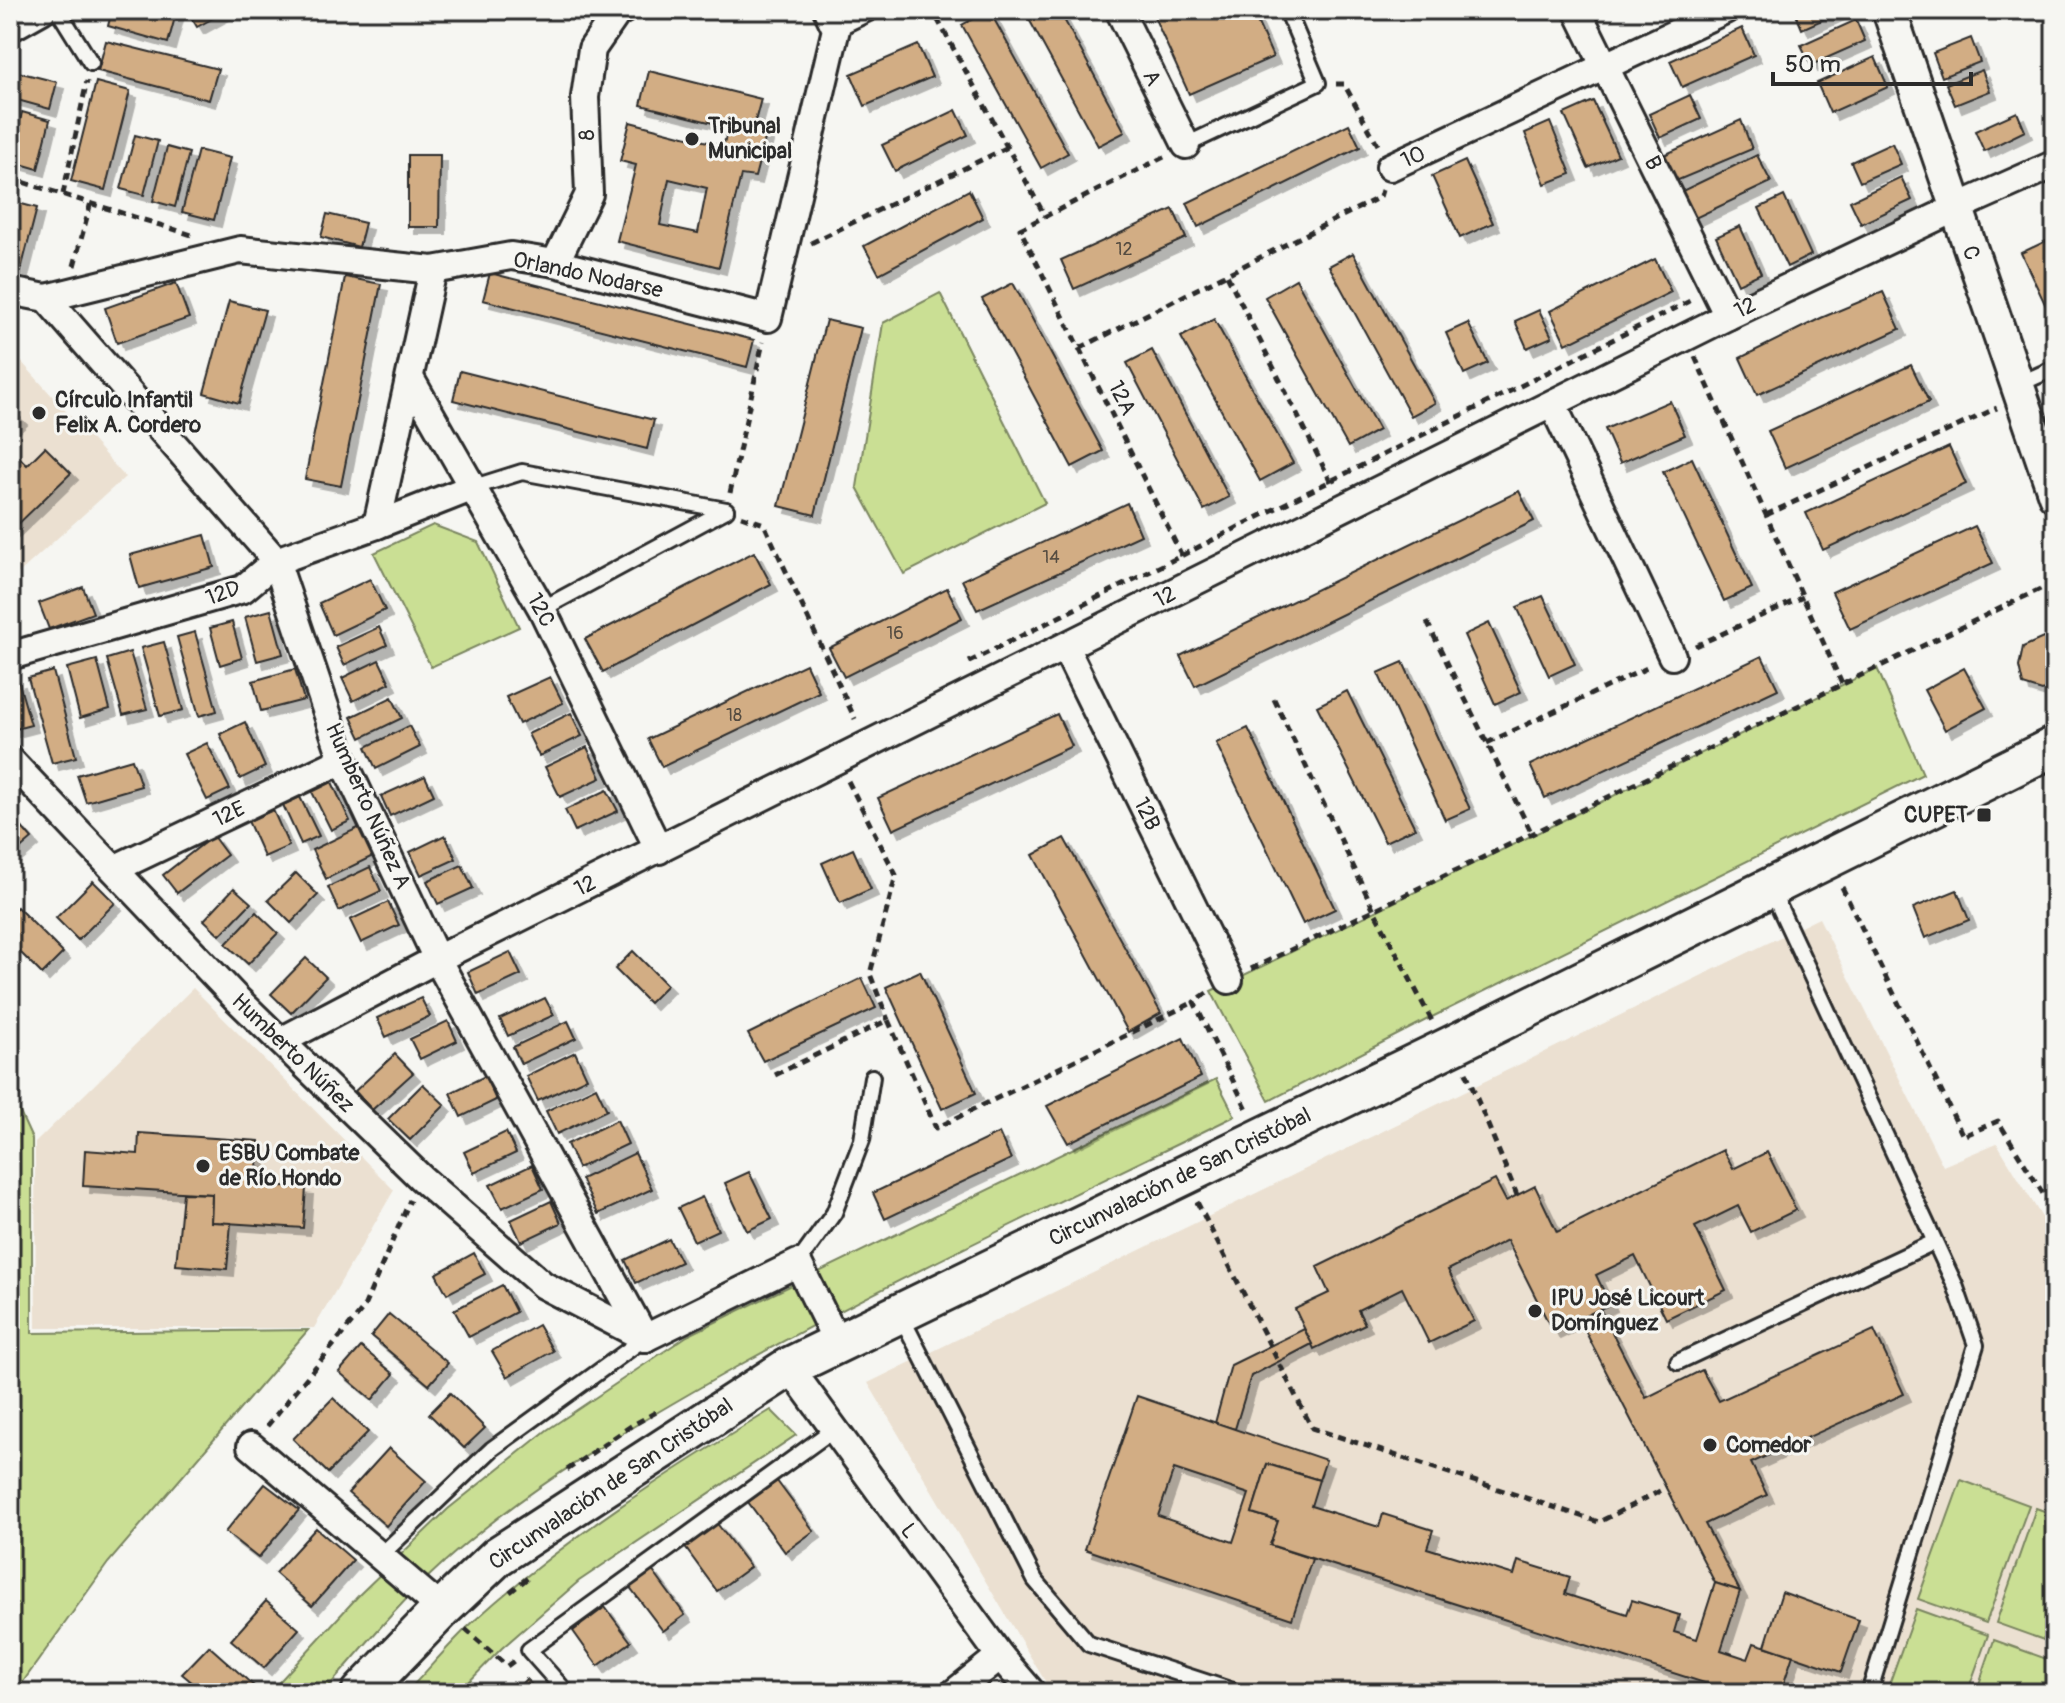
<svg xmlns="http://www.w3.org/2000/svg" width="2065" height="1703" font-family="Pangolin,sans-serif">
<defs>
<filter id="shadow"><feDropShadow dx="7" dy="7" stdDeviation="0" flood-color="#0004"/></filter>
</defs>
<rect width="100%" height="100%" fill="#f6f6f2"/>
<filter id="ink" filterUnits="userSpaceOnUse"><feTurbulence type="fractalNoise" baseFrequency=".0125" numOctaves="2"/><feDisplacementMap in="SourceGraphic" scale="16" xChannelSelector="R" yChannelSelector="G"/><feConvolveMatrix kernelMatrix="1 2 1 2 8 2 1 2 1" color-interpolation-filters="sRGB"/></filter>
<g filter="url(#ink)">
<g fill="#ebe0d1">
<polygon points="10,349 125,477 10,581"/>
<polygon points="1819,918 1943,1166 1997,1143 2055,1239 2055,1693 1064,1693 1049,1688 868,1383"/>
<polygon points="193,988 394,1190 314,1328 36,1328 35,1143"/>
</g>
<g fill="#cadf94" stroke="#7a8560" stroke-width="2">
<polygon points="940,293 1045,503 904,574 857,487 883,323"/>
<polygon points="433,525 478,542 519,627 431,667 374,553"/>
<polygon points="1877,668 1923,774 1430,1018 1269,1101 1211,991"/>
<path d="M1216,1079L1235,1116C1068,1198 900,1276 738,1366C635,1424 530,1485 442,1564C399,1603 361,1650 323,1693H269L360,1594L448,1509L547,1430L687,1336Z"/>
<polygon points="10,1091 32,1139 32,1333 308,1330 108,1563 15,1693 10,1693"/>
<path d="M771,1410L796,1435L579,1581L502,1648L458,1693H406C428,1670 449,1644 473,1622C563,1540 667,1473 771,1410Z"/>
<polygon points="1961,1480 2029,1505 1986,1623 1918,1599"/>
<polygon points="2036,1508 2055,1515 2055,1644 1996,1623"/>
<polygon points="1916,1609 1988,1635 1967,1693 1886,1693"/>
<polygon points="1994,1640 2055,1662 2055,1672 2048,1693 1976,1693"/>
</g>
<g fill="#d2ad84" stroke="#2b2b2b" stroke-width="2" fill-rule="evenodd" filter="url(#shadow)">
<polygon points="112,10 177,10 168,43 108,26"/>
<polygon points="187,10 223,10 224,12 197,27"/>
<polygon points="989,10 1068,153 1041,168 962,25"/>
<polygon points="1024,10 1059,10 1125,132 1098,146"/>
<polygon points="1151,10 1252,10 1273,57 1189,94"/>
<polygon points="1794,10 1844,10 1802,29"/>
<polygon points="1856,20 1865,41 1811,65 1801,45"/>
<polygon points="1742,28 1754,55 1682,87 1670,61"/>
<polygon points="1971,38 1980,62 1942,77 1933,53"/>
<polygon points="106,41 218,69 209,100 98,71"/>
<polygon points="918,45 932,77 865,106 851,74"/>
<polygon points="1875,57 1888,87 1830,113 1817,83"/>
<polygon points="10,70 57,82 50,109 10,98"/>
<polygon points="1982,70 1990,91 1955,105 1946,84"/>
<path d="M649,71L761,99L752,133L766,135L755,177L741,175L719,267L617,241L636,165L620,161L630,122L723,146L729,127L641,105ZM669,179L707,188L698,233L660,225Z"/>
<polygon points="96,82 130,91 105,190 71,181"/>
<polygon points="1690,95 1701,119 1660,138 1649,114"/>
<polygon points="1593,101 1618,155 1588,168 1564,114"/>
<polygon points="956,110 968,135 895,171 882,145"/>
<polygon points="22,112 50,120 38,169 10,161"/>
<polygon points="2017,112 2025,131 1984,151 1975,131"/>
<polygon points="1741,120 1752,149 1676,181 1664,155"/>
<polygon points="1550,122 1571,174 1545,184 1525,133"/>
<polygon points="1349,124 1360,147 1198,227 1187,203"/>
<polygon points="135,135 158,141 144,195 121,189"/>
<polygon points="1892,143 1901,164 1860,182 1851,162"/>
<polygon points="167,147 189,153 175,207 153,201"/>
<polygon points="198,150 230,158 214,220 182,212"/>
<polygon points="408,155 440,155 439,227 408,227"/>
<polygon points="1757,155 1771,182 1693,219 1680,192"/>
<polygon points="1465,161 1493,223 1460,238 1432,176"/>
<polygon points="1901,177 1912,200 1861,224 1850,201"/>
<polygon points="969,190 983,218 879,274 864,246"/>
<polygon points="1784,196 1811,255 1787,267 1759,208"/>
<polygon points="10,201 37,208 21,270 10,267"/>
<polygon points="1173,209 1186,238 1074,289 1061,260"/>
<polygon points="327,214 365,223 359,247 321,237"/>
<polygon points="1740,226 1761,273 1738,284 1716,237"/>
<polygon points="2046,241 2055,259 2055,320 2053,321 2021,253"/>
<polygon points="1353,253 1435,403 1411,416 1329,266"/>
<polygon points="1655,259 1671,292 1566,344 1550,311"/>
<polygon points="490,273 754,340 747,367 483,300"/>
<polygon points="345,277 381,284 341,486 305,479"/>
<polygon points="1296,279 1379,430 1348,447 1265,297"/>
<polygon points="176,283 189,318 117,343 105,308"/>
<polygon points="1013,283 1103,451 1072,467 982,299"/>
<polygon points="1883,292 1900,329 1757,395 1740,358 1821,318"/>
<polygon points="229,301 265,310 239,403 204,393"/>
<polygon points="1539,310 1552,337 1527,348 1515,321"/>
<polygon points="1214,319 1293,463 1260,481 1181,337"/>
<polygon points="826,320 861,328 815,515 779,506"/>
<polygon points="1468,323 1488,363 1464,374 1446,333"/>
<polygon points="1152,350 1229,497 1204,510 1127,363"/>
<polygon points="1911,365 1929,402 1785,468 1768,431"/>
<polygon points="460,371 654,420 647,449 453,400"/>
<polygon points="1670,401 1685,435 1620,463 1605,429"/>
<polygon points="10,409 20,418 10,428"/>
<polygon points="45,447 71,473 10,532 10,448 27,465"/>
<polygon points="1949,447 1966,484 1823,550 1806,513"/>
<polygon points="1692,458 1752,588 1724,601 1663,472"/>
<polygon points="1519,491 1534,521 1195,686 1180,656"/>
<polygon points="1127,503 1141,535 977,610 962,580"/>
<polygon points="1975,526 1993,563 1850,629 1832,592"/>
<polygon points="205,535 214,567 139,588 130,555"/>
<polygon points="754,552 771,584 603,672 585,639"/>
<polygon points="370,579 385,610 333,635 319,603"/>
<polygon points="83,587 93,613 49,629 39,603"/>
<polygon points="947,588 962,618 844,677 829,648"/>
<polygon points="1543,596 1575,664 1549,676 1517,607"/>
<polygon points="271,610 283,654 257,661 245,617"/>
<polygon points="232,622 242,658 220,665 210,628"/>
<polygon points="1489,623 1521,692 1495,704 1464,635"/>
<polygon points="379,627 387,645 344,665 336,647"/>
<polygon points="195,632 217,711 199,716 177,637"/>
<polygon points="2052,634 2055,642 2055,686 2042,691 2023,685 2019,667 2023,647"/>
<polygon points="164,642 183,710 160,716 141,648"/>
<polygon points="130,652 147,709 123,715 107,659"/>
<polygon points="1762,656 1778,689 1545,798 1530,765"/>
<polygon points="97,660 110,709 80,718 67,668"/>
<polygon points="379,660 390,683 353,701 342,678"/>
<polygon points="1403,662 1470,809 1445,820 1378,673"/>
<polygon points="806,664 819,692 662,767 648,739"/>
<polygon points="1964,668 1986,708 1945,730 1924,690"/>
<polygon points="295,669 304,700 261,711 253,681"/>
<polygon points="53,671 76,757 52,763 28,678"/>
<polygon points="550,677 563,703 519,724 506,697"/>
<polygon points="18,680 31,725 12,730 10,682"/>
<polygon points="1347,691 1415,828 1385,842 1317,706"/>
<polygon points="392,697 402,718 361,738 351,717"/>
<polygon points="571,713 582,736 539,756 528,734"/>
<polygon points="1057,714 1072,746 893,830 878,798"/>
<polygon points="245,722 265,767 240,779 220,734"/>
<polygon points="409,726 420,747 376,769 366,747"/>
<polygon points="1248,728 1335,909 1303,924 1216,743"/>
<polygon points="207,743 230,789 207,800 184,754"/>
<polygon points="587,747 601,778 560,797 545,767"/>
<polygon points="132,759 141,786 86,802 77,775"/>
<polygon points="425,776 434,795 390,816 381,796"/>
<polygon points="332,782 350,821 331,830 312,792"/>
<polygon points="607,790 618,811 575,831 565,810"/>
<polygon points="300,797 319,836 301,844 283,805"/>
<polygon points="273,810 289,846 264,857 248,821"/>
<polygon points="19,824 32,839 10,858 10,831"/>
<polygon points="360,827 373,856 326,879 312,850"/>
<polygon points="445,835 456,859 421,875 410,852"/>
<polygon points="213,836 227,855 177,893 163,875"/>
<polygon points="1064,838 1161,1013 1128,1032 1033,855"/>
<polygon points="853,849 871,889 840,903 822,863"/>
<polygon points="462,865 473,888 438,904 427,881"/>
<polygon points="370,867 381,891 339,911 328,887"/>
<polygon points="296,873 318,895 291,923 268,900"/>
<polygon points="93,881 115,903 78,940 56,918"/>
<polygon points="234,888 251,903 220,935 204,920"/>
<polygon points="1957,890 1969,920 1925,938 1913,908"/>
<polygon points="388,902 399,925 361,943 350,920"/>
<polygon points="17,907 63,953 42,974 10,942 10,914"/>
<polygon points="256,912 278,933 248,964 226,944"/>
<polygon points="633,951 667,985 649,1003 615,969"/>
<polygon points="510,952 521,975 478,995 468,972"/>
<polygon points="306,958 326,977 291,1013 271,994"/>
<polygon points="920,971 976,1093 942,1109 886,987"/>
<polygon points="862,978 876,1008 763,1061 748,1034"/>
<polygon points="421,998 430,1016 386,1037 377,1018"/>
<polygon points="545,998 554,1015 508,1036 500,1019"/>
<polygon points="448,1021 457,1041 420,1059 410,1039"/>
<polygon points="568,1021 576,1038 521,1064 513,1047"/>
<polygon points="1183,1038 1201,1077 1068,1143 1047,1106"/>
<polygon points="575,1052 587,1078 538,1101 526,1076"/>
<polygon points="395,1054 413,1073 372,1110 355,1091"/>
<polygon points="485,1076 496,1100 461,1117 450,1093"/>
<polygon points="423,1084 445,1105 410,1140 388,1119"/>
<polygon points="596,1087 607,1110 557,1134 546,1111"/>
<polygon points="617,1120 628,1144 578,1168 567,1144"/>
<polygon points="506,1132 516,1153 474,1173 464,1152"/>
<polygon points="139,1133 259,1141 256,1184 306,1188 303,1228 211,1222 212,1194 83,1186 85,1150 138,1154"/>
<polygon points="999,1133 1011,1159 885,1219 873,1193"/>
<polygon points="1723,1150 1733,1169 1767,1152 1796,1210 1751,1232 1738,1206 1695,1227 1726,1290 1666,1319 1635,1256 1596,1275 1610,1304 1553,1332 1507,1240 1448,1270 1474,1321 1429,1343 1402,1288 1358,1310 1365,1324 1314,1349 1295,1309 1329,1293 1317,1267 1495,1180 1506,1201 1535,1186 1557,1232"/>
<polygon points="635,1153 652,1189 598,1214 581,1179"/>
<polygon points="532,1165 543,1189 502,1208 490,1185"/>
<polygon points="749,1172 772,1219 747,1231 725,1183"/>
<polygon points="183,1193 212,1194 211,1222 231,1223 227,1269 176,1265"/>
<polygon points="702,1197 718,1230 694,1241 678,1208"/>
<polygon points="551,1201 561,1223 521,1242 511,1220"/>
<polygon points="669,1239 681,1262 636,1283 625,1260"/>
<polygon points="474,1253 485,1274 447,1294 436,1274"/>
<polygon points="502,1285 516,1312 469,1337 454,1310"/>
<polygon points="1600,1309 1646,1398 1702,1370 1719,1401 1874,1330 1904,1394 1751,1463 1767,1495 1705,1524 1740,1591 1715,1583 1579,1319"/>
<polygon points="389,1314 448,1363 429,1385 371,1336"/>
<polygon points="538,1325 553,1351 507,1377 492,1351"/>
<polygon points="1304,1329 1312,1344 1251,1376 1235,1429 1215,1423 1231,1365"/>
<polygon points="361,1347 394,1374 372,1400 339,1372"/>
<polygon points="450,1393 485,1428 464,1448 429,1414"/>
<path d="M1137,1396L1326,1460L1319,1480L1267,1464L1252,1513L1278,1521L1270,1545L1312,1559L1292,1619L1085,1549ZM1174,1469L1249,1494L1233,1542L1158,1516Z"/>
<polygon points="333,1398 368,1432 328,1473 293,1439"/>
<polygon points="389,1448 426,1481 386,1526 348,1493"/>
<polygon points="1267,1464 1319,1480 1311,1506 1379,1527 1383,1514 1433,1530 1427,1548 1514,1575 1518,1561 1570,1577 1565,1594 1627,1614 1632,1600 1679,1615 1674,1632 1697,1639 1715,1583 1740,1591 1721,1650 1748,1659 1754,1643 1793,1655 1782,1689 1762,1683 1759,1693 1736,1693 1270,1545 1278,1521 1252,1513"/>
<polygon points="777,1481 814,1531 785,1552 748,1502"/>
<polygon points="265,1484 299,1510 258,1558 225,1532"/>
<polygon points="716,1522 750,1567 717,1591 684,1546"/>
<polygon points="316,1528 353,1560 312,1606 275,1573"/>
<polygon points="652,1570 685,1615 663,1631 629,1586"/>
<polygon points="1782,1592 1859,1620 1841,1672 1765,1646"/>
<polygon points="266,1601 299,1629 264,1668 231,1640"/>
<polygon points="605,1607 631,1642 598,1666 573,1631"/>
<polygon points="209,1646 254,1686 248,1693 205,1693 182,1674"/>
<polygon points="526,1679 540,1693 513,1693"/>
</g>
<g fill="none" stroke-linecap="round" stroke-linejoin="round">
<g stroke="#2b2b2b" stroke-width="20">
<g id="service">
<polyline points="58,10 91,63"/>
<polyline points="836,29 875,10"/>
<polyline points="1186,145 1318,83 1287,10"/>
<polyline points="2017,385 2055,368"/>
<polyline points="471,488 522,472 726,510"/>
<polyline points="542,609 726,510"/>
<polyline points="1770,887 1955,1285 1976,1345 1869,1693"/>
<polyline points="798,1263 834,1213 862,1140 872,1077"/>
<polyline points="900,1314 1035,1580 1089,1644 1239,1693"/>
<polyline points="1678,1362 1934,1242"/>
<polyline points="379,1557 492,1449 645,1338"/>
<polyline points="567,1693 529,1650 834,1429"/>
</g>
</g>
<g stroke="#2b2b2b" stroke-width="32">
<g id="minor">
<polyline points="1119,10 1186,145"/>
<polyline points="1577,10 1728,316"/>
<polyline points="10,28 42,10"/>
<polyline points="1390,167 1725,10"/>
<polyline points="555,263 589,194 585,97 592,49 617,13 623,10"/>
<polyline points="10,291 46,298 276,561 343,760 437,959 645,1338"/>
<polyline points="46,298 240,250 433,270 511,256 555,263 768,318 836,29 827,10"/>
<polyline points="410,378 542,609 659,850"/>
<polyline points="1553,405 1672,656"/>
<polyline points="377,525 433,270"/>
<polyline points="1065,647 1229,980"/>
<polyline points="10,656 243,589 276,561 377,525 471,488"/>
<polyline points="10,760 235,997 420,1177 543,1285 645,1338"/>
<polyline points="114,869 343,760"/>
<polyline points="281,1041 437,959 1728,316 1956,208 2055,164"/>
<polyline points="645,1338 798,1263 837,1342"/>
<polyline points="789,1367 1000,1656 1032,1693"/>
<polyline points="251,1446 442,1609"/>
<polyline points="954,1693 1000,1656"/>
</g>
</g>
<g stroke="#2b2b2b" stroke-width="38">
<polyline id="tertiary" points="1889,10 2055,495"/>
</g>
<g stroke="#2b2b2b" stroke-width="44">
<polyline id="secondary" points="361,1693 442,1609 498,1556 789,1367 1453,1045 2055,746"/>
</g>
<g stroke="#2b2b2b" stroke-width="5" stroke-dasharray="8 6" stroke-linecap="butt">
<polyline points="941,10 934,13 1045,216"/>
<polyline points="1336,84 1344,84 1378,145"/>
<polyline points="1164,157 1020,229 1182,556"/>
<polyline points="10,178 192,235"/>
<polyline points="63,194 87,81"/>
<polyline points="811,243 1008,147"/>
<polyline points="74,266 91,202"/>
<polyline points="1227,275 1331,482"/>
<polyline points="1080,348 1380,197 1382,190"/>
<polyline points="1695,357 1842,684"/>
<polyline points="730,493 763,342"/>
<polyline points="1766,515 1997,408"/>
<polyline points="741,516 764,524 855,719"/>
<polyline points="1427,622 1532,834"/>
<polyline points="1695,646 1803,597"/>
<polyline points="969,662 1694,299"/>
<polyline points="1274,699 1374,910 1432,1021"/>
<polyline points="1487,743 1649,667"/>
<polyline points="848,781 896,875 870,974 888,1020"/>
<polyline points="1842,887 1963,1136 1998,1121 2055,1213"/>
<polyline points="1251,969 2055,582"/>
<polyline points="1207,993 1194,1002 1248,1111"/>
<polyline points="1466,1072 1517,1195"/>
<polyline points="775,1075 888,1020 936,1128 1194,1002"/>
<polyline points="1197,1202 1312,1428 1599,1522 1666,1488"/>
<polyline points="267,1426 363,1309 410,1200"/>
<polyline points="567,1470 631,1426 660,1410"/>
<polyline points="510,1592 530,1576"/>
<polyline points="465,1629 507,1666 515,1660"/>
</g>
<use href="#service" stroke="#f6f6f2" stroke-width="14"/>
<use href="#minor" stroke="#f6f6f2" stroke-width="26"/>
<use href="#tertiary" stroke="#f6f6f2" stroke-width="32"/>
<use href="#secondary" stroke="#f6f6f2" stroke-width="38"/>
</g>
</g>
<g fill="#2b2b2b" stroke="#f6f6f2" stroke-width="3">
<circle cx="692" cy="139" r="8"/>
<circle cx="39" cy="413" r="8"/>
<rect x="1976" y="807" width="16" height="16" rx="4"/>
<circle cx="203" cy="1166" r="8"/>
<circle cx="1535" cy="1311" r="8"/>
<circle cx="1710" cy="1445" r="8"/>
</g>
<g text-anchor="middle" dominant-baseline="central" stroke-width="6" stroke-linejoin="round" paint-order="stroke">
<g font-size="18" fill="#554c41">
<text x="1124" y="249">12</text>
<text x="1051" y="557">14</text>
<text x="895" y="633">16</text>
<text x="734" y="715">18</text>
</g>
<g font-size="22" fill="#2b2b2b" stroke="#f6f6f2">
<text transform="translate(1152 78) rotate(63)">A</text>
<text transform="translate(587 135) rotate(-92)">8</text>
<text transform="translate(1413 157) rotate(-24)">10</text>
<text transform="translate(1653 163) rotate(64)">B</text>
<text transform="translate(1971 253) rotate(71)">C</text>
<text transform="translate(588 275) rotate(12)">Orlando Nodarse</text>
<text transform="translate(1745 308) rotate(-26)">12</text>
<text transform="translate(1122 398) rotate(64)">12A</text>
<text transform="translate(223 593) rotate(-20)">12D</text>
<text transform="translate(1165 597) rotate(-27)">12</text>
<text transform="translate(541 610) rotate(62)">12C</text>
<text transform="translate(368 806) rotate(66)">Humberto Núñez A</text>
<text transform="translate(229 814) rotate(-25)">12E</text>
<text transform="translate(1147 814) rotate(64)">12B</text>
<text transform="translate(585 886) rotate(-26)">12</text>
<text transform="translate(293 1053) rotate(44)">Humberto Núñez</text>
<text transform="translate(1180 1177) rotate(-26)">Circunvalación de San Cristóbal</text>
<text transform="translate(611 1484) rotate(-34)">Circunvalación de San Cristóbal</text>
<text transform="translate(909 1531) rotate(54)">L</text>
</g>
<g font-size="22" font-weight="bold" fill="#2b2b2b" stroke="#f6f6f2" text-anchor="start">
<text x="708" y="126">Tribunal<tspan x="708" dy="25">Municipal</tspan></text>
<text x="55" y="400">Círculo Infantil<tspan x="55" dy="25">Felix A. Cordero</tspan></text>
<text x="1968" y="815" text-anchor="end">CUPET</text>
<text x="219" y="1153">ESBU Combate<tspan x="219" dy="25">de Río Hondo</tspan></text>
<text x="1551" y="1298">IPU José Licourt<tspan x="1551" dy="25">Domínguez</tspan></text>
<text x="1726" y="1445">Comedor</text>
</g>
</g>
<rect width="2065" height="1703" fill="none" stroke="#f6f6f2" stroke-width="40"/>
<rect x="20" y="20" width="2025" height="1663" fill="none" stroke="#2b2b2b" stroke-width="3" filter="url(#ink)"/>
<path d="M1773 72v12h198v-12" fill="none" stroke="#2b2b2b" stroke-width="4"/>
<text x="1785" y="72" font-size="24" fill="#2b2b2b" stroke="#f6f6f2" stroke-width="6" paint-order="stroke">50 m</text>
</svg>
